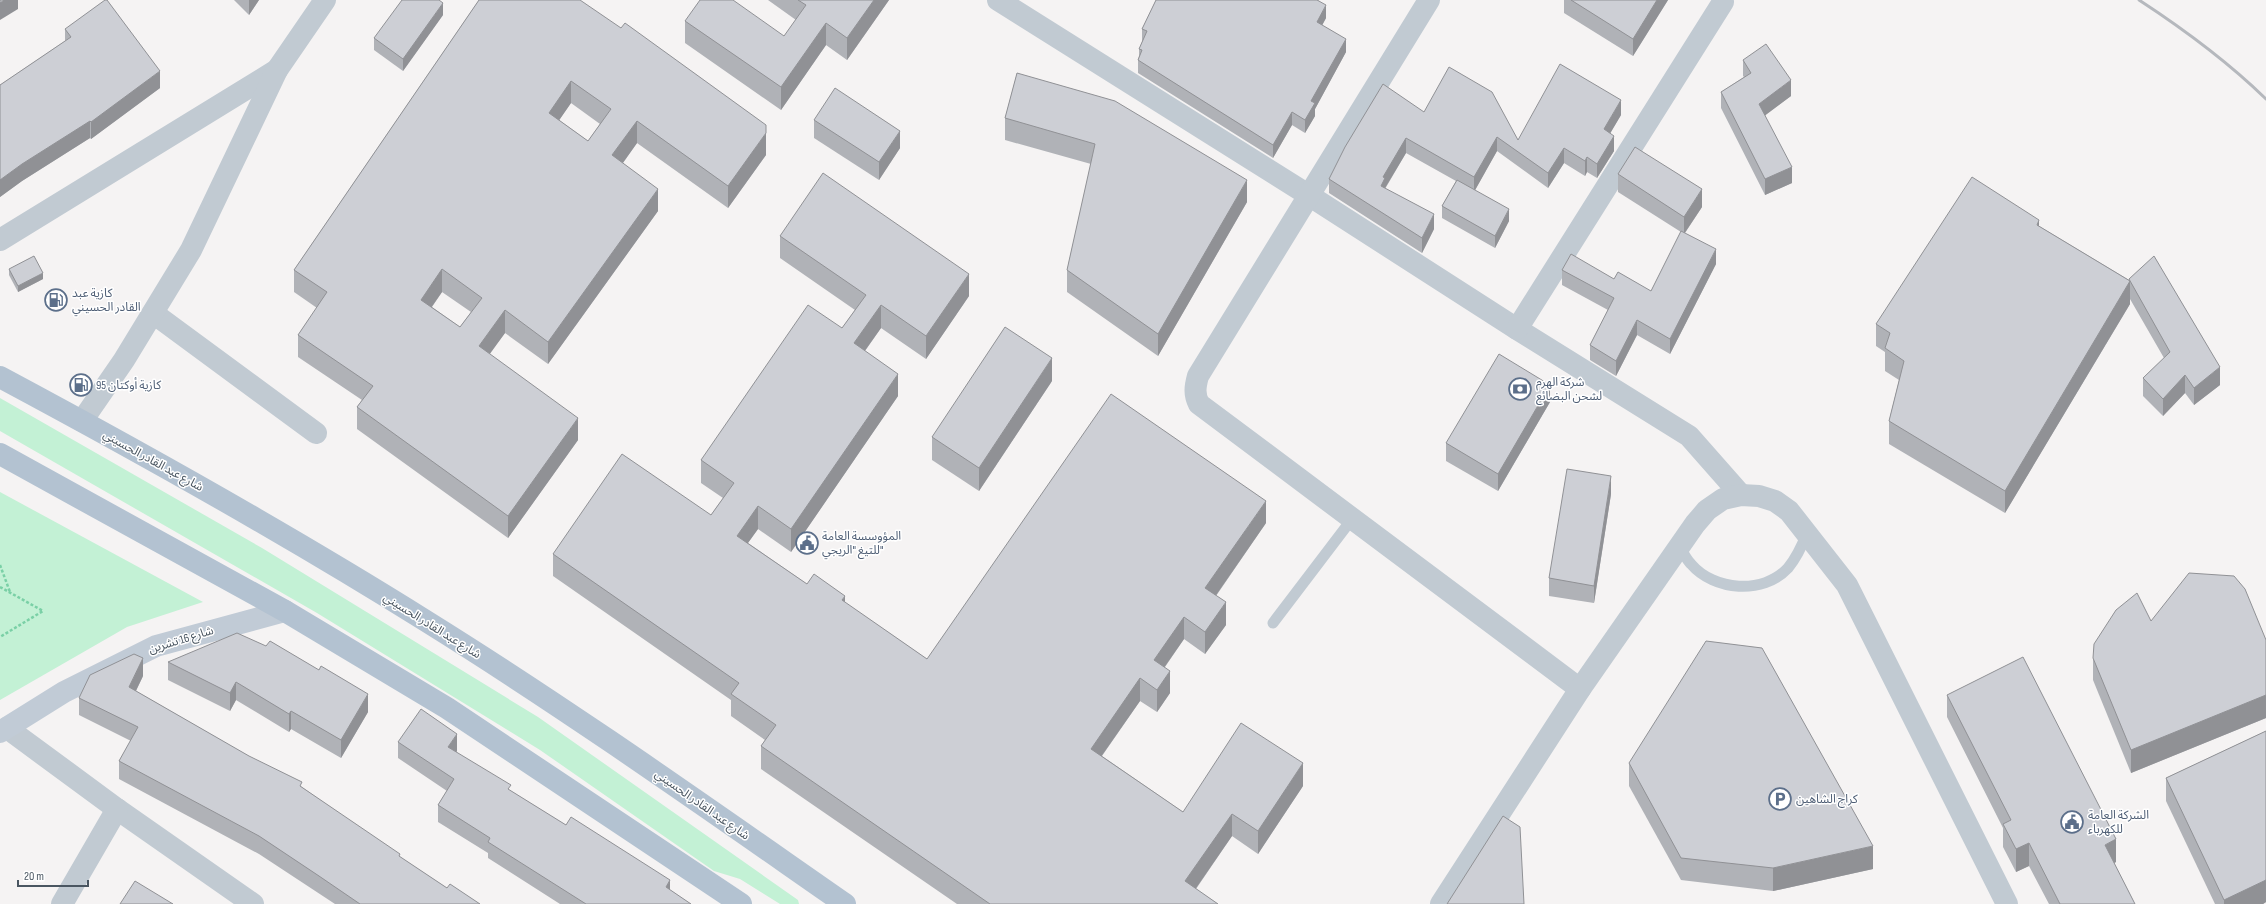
<svg xmlns="http://www.w3.org/2000/svg" width="2266" height="904" font-family="'Sofia Sans Condensed','Noto Sans Arabic',sans-serif">
<rect width="100%" height="100%" fill="#f5f3f3"/>
<g fill="#c3f1d5">
<polygon points="0,398 262,548 538,717 798,900 799,904 780,904 740,879 714,871 540,750 317,613 0,431"/>
<polygon points="0,492 203,602 127,627 0,700"/>
</g>
<g fill="none" stroke-linecap="round" stroke-linejoin="round">
<g stroke="#7ad0a6" stroke-width="2.5" stroke-dasharray="3 2" stroke-linecap="butt">
<polyline points="0,565 10,592"/>
<polyline points="0,587 43,611 0,637"/>
</g>
<g stroke="#c1cad2" stroke-width="11">
<path d="M1679,546C1683,552 1686,559 1691,564C1714,591 1763,595 1788,568C1797,557 1802,546 1807,533"/>
<polyline points="1273,623 1352,519"/>
</g>
<g stroke="#c1cad2" stroke-width="22">
<polyline points="998,0 1310,196 1517,329 1689,436 1741,495"/>
<path d="M1429,0L1198,376C1195,387 1194,394 1199,404L1580,689"/>
<polyline points="0,240 277,70"/>
<polyline points="153,313 316,433"/>
<polyline points="1517,329 1723,2"/>
<polyline points="82,421 124,360 191,250 277,70 325,0"/>
<polyline points="7,728 117,809 253,904"/>
<polyline points="62,904 117,809"/>
<polyline points="1441,904 1580,689 1695,524 1707,510 1723,499 1741,495 1759,496 1775,501 1789,511 1847,585 2007,904"/>
</g>
<polyline stroke="#c1cbd6" stroke-width="22" points="0,732 64,692 156,646 285,611"/>
<g stroke="#b3c2d1" stroke-width="22">
<path d="M0,377C144,454 287,534 426,621C569,710 707,808 845,904"/>
<polyline points="0,454 285,611 447,708 741,904"/>
</g>
<path stroke="#b5b8bd" stroke-width="3" d="M2139,0C2185,30 2227,61 2266,99"/>
</g>
<g fill="#b0b2b7" fill-rule="evenodd">
<polygon points="234,0 259,0 249,15"/>
<path d="M479,0L766,155L728,208L637,143L623,163L658,211L548,364L505,333L489,354L578,440L508,538L357,429V407L362,400L298,357V335L317,308L294,292V270ZM571,103L600,124L588,141L559,120ZM442,292L471,312L460,327L432,307Z"/>
<polygon points="768,0 889,0 847,60 826,45 781,110 685,43 685,21 784,36 796,20"/>
<polygon points="1156,0 1319,0 1318,1 1326,18 1322,25 1346,52 1315,109 1315,116 1305,133 1292,125 1273,158 1138,73 1138,60 1139,56 1139,49 1142,42 1142,29"/>
<polygon points="1564,0 1668,0 1633,56 1564,13"/>
<polygon points="443,15 403,71 374,50 374,38"/>
<polygon points="65,29 160,88 91,139 90,138 22,181 0,197 0,85 65,41"/>
<polygon points="1743,60 1791,96 1765,115 1792,183 1765,195 1721,108 1721,92 1744,77 1743,76"/>
<polygon points="1017,73 1247,202 1158,356 1067,292 1067,270 1091,164 1005,140 1005,118"/>
<polygon points="1424,112 1518,140 1621,115 1610,133 1614,151 1597,178 1587,172 1585,176 1564,163 1548,188 1497,151 1475,190 1509,221 1495,248 1442,218 1442,206 1456,181 1406,153 1385,189 1434,229 1422,253 1329,193 1329,179"/>
<polygon points="814,120 900,148 879,180 814,138"/>
<polygon points="1618,174 1702,207 1685,233 1716,264 1670,354 1637,335 1616,376 1590,360 1590,345 1608,310 1562,285 1562,270 1614,279 1651,291 1681,232 1618,192"/>
<polygon points="2039,226 2129,280 2129,279 2220,385 2194,405 2185,393 2163,416 2143,396 2143,378 2164,358 2130,299 2130,304 2005,513 1889,444 1889,421 1899,380 1885,371 1885,352 1876,346 1876,324"/>
<polygon points="780,236 969,296 926,359 881,328 865,351 898,396 791,552 758,529 748,543 807,584 845,603 927,659 1266,523 1216,596 1226,625 1205,654 1184,639 1165,667 1170,693 1157,712 1140,701 1102,756 1183,812 1303,786 1258,854 1232,836 1196,889 1218,904 957,904 761,769 761,746 765,740 731,716 731,700 553,576 553,554 711,515 723,498 701,483 701,460 842,328 855,310 780,258"/>
<polygon points="9,269 43,279 18,292 9,275"/>
<polygon points="1052,381 979,491 932,460 932,437"/>
<polygon points="1550,402 1498,491 1446,461 1446,443"/>
<polygon points="1611,494 1594,603 1549,596 1549,578"/>
<polygon points="2151,621 2266,640 2266,718 2131,773 2093,680 2093,658"/>
<polygon points="168,662 368,712 341,758 291,729 289,732 236,700 230,711 168,680"/>
<polygon points="143,676 136,691 302,787 400,857 447,888 480,904 335,904 259,854 119,779 119,761 131,741 79,715 79,698"/>
<polygon points="1947,695 2116,862 2114,863 2135,904 2049,904 2029,866 2016,872 2003,847 2003,828 1947,717"/>
<polygon points="2266,731 2266,902 2263,904 2215,904 2166,801 2166,778"/>
<polygon points="398,742 457,751 456,752 511,791 670,890 691,904 560,904 488,858 488,853 438,822 438,805 447,791 398,758"/>
<polygon points="1629,763 1873,869 1773,891 1681,880 1629,786"/>
</g>
<g fill="#909195">
<polygon points="4,0 18,0 18,9 0,20 0,3"/>
<polygon points="249,0 259,0 249,15"/>
<polygon points="874,0 889,0 847,60 847,38"/>
<polygon points="1657,0 1668,0 1633,56 1633,39"/>
<polygon points="443,3 443,15 403,71 403,59"/>
<polygon points="1326,5 1326,18 1317,35 1317,22"/>
<polygon points="826,23 826,45 781,110 781,87"/>
<polygon points="1346,39 1346,52 1315,109 1315,116 1305,133 1305,120 1311,101"/>
<polygon points="160,71 160,88 91,139 91,122"/>
<polygon points="1791,80 1791,96 1759,120 1759,104"/>
<polygon points="571,81 571,103 549,135 549,113"/>
<polygon points="1621,100 1621,115 1604,144 1604,129"/>
<polygon points="1292,112 1292,125 1273,158 1273,145"/>
<polygon points="90,121 90,138 22,181 0,197 0,180 22,164"/>
<polygon points="637,121 637,143 612,178 612,155"/>
<polygon points="900,131 900,148 879,180 879,162"/>
<polygon points="766,133 766,155 728,208 728,186"/>
<polygon points="1614,136 1614,151 1597,178 1597,164"/>
<polygon points="1497,137 1497,151 1474,192 1474,177"/>
<polygon points="1406,138 1406,153 1385,188 1385,193 1381,186 1383,177"/>
<polygon points="1564,148 1564,163 1548,188 1548,173"/>
<polygon points="1587,157 1587,172 1585,176 1585,161"/>
<polygon points="1792,167 1792,183 1765,195 1765,179"/>
<polygon points="1247,180 1247,202 1158,356 1158,334"/>
<polygon points="658,189 658,211 548,364 548,342"/>
<polygon points="1702,189 1702,207 1684,234 1684,217"/>
<polygon points="1509,209 1509,221 1495,248 1495,236"/>
<polygon points="1434,214 1434,229 1422,253 1422,238"/>
<polygon points="2039,220 2039,243 2037,225"/>
<polygon points="1716,249 1716,264 1670,354 1670,339"/>
<polygon points="442,269 442,292 421,322 421,300"/>
<polygon points="43,273 43,279 18,292 18,286"/>
<polygon points="969,274 969,296 926,359 926,336"/>
<polygon points="2130,281 2130,304 2005,513 2005,491"/>
<polygon points="881,305 881,328 854,366 854,343"/>
<polygon points="505,310 505,333 479,369 479,346"/>
<polygon points="1637,320 1637,335 1616,376 1616,361"/>
<polygon points="1052,358 1052,381 979,491 979,468"/>
<polygon points="2220,367 2220,385 2194,405 2194,388"/>
<polygon points="898,374 898,396 791,552 791,529"/>
<polygon points="2185,375 2185,393 2163,416 2163,399"/>
<polygon points="1550,385 1550,402 1498,491 1498,474"/>
<polygon points="578,418 578,440 508,538 508,516"/>
<polygon points="1611,476 1611,494 1594,603 1594,586"/>
<polygon points="1266,501 1266,523 1205,611 1205,588"/>
<polygon points="758,506 758,529 737,558 737,536"/>
<polygon points="845,596 845,619 842,600"/>
<polygon points="1226,602 1226,625 1205,654 1205,632"/>
<polygon points="1184,617 1184,639 1154,682 1154,660"/>
<polygon points="143,658 143,676 129,705 129,687"/>
<polygon points="1170,671 1170,693 1157,712 1157,690"/>
<polygon points="1140,678 1140,701 1091,771 1091,749"/>
<polygon points="236,682 236,700 230,711 230,693"/>
<polygon points="368,694 368,712 341,758 341,740"/>
<polygon points="2266,695 2266,718 2131,773 2131,750"/>
<polygon points="291,711 291,729 289,732 289,714"/>
<polygon points="457,734 457,751 448,764 448,747"/>
<polygon points="1303,763 1303,786 1258,854 1258,831"/>
<polygon points="1232,814 1232,836 1185,904 1185,881"/>
<polygon points="2116,839 2116,862 2105,868 2105,845"/>
<polygon points="2029,843 2029,866 2016,872 2016,849"/>
<polygon points="1873,846 1873,869 1773,891 1773,868"/>
<polygon points="670,880 670,897 666,887"/>
<polygon points="2266,880 2266,902 2263,904 2224,904 2224,900"/>
</g>
<g fill="#cdcfd5" stroke="#909195" fill-rule="evenodd">
<polygon points="0,0 4,0 0,3"/>
<polygon points="105,0 107,0 160,71 91,122 90,121 22,164 0,180 0,85 71,37 65,29"/>
<polygon points="402,0 439,0 443,3 403,59 374,38"/>
<path d="M479,0H580L621,28L625,23L766,125V133L728,186L637,121L612,155L658,189L548,342L505,310L479,346L578,418L508,516L357,407L373,386L298,335L327,292L294,270ZM571,81L611,109L588,141L549,113ZM442,269L482,298L460,327L421,300Z"/>
<polygon points="700,0 733,0 784,36 806,5 798,0 874,0 847,38 826,23 781,87 685,21"/>
<polygon points="1156,0 1317,0 1326,5 1317,22 1346,39 1311,101 1315,103 1305,120 1292,112 1273,145 1138,60 1142,50 1139,49 1147,31 1142,29"/>
<polygon points="1571,0 1657,0 1633,39"/>
<polygon points="1766,44 1791,80 1759,104 1792,167 1765,179 1721,92 1751,73 1743,60"/>
<polygon points="1560,64 1621,100 1604,129 1614,136 1597,164 1587,157 1585,161 1564,148 1548,173 1497,137 1474,177 1406,138 1383,177 1385,178 1381,186 1434,214 1422,238 1329,179 1345,147 1383,84 1424,112 1449,67 1492,92 1518,140"/>
<polygon points="1017,73 1115,101 1247,180 1158,334 1067,270 1095,144 1005,118"/>
<polygon points="835,88 900,131 879,162 814,120"/>
<polygon points="1635,147 1702,189 1684,217 1618,174"/>
<polygon points="823,173 969,274 926,336 881,305 854,343 898,374 791,529 758,506 737,536 807,584 814,574 845,596 842,600 927,659 1111,394 1266,501 1205,588 1226,602 1205,632 1184,617 1154,660 1170,671 1157,690 1140,678 1091,749 1183,812 1241,723 1303,763 1258,831 1232,814 1185,881 1218,904 990,904 761,746 776,725 731,694 739,683 553,554 622,454 711,515 734,483 701,460 808,305 842,328 866,295 780,236"/>
<polygon points="1972,177 2039,220 2037,225 2130,281 2005,491 1889,421 1904,361 1885,348 1890,333 1876,324"/>
<polygon points="1457,180 1509,209 1495,236 1442,206"/>
<polygon points="1681,231 1716,249 1670,339 1637,320 1616,361 1590,345 1614,298 1562,270 1571,254 1614,279 1618,272 1651,291"/>
<polygon points="34,256 43,273 18,286 9,269"/>
<polygon points="2154,256 2220,367 2194,388 2185,375 2163,399 2143,378 2170,352 2129,279"/>
<polygon points="1005,327 1052,358 979,468 932,437"/>
<polygon points="1499,354 1550,385 1498,474 1446,443"/>
<polygon points="1567,469 1611,476 1594,586 1549,578"/>
<polygon points="2189,573 2234,576 2245,589 2266,640 2266,695 2131,750 2093,658 2094,644 2116,610 2137,593 2151,621"/>
<polygon points="237,633 266,646 270,641 319,670 321,666 368,694 341,740 291,711 289,714 236,682 230,693 168,662"/>
<polygon points="1706,641 1762,648 1873,846 1773,868 1681,858 1629,763"/>
<polygon points="134,654 143,658 129,687 249,756 302,782 300,786 400,854 399,856 447,888 450,884 480,904 360,904 319,876 259,836 119,761 138,727 79,698 90,675"/>
<polygon points="2023,657 2116,839 2105,845 2135,904 2060,904 2029,843 2016,849 2003,824 2011,820 1947,695"/>
<polygon points="421,709 457,734 448,747 511,785 508,789 566,825 571,817 670,880 666,887 691,904 586,904 488,842 490,838 438,805 454,779 398,742"/>
<polygon points="2266,731 2266,880 2224,900 2166,778"/>
<polygon points="1503,816 1520,827 1524,904 1447,904"/>
<polygon points="135,881 173,904 120,904"/>
</g>
<defs>
<g id="fuel-ring" transform="scale(1.15)"><circle r="9.5" fill="#fff" stroke="#5c6f8a" stroke-width="1.5"/><path d="M-5.5-6h7V0h2V4h1.3V-2.5L3-4.5l.8-.8L6-3V5H2.5V1h-1V6h-7ZM-4.2-4.7v3.2H.2V-4.7Z" fill="#5c6f8a"/></g>
<g id="bank-ring" transform="scale(1.15)"><circle r="9.5" fill="#fff" stroke="#5c6f8a" stroke-width="1.5"/><path d="M-6-4H6V4H-6ZM0-2.3a2.3 2.3 0 1 0 0 4.6a2.3 2.3 0 1 0 0-4.6Z" fill="#5c6f8a"/></g>
<g id="civic-ring" transform="scale(1.15)"><circle r="9.5" fill="#fff" stroke="#5c6f8a" stroke-width="1.5"/><path d="M-.6-6.5H3V-4.5H.6V-3L4-1V1h2V6H-6V1h2V-1L-.6-3ZM-1.2 2.5V6h2.4V2.5Z" fill="#5c6f8a"/></g>
<g id="parking-ring" transform="scale(1.15)"><circle r="9.5" fill="#fff" stroke="#5c6f8a" stroke-width="1.5"/><path d="M-3.5-5.5H1a3.5 3.5 0 0 1 0 7H-1V5.5H-3.5ZM-1-3.4V-.6H.8a1.4 1.4 0 0 0 0-2.8Z" fill="#5c6f8a"/></g>
</defs>
<g fill-rule="evenodd">
<use href="#fuel-ring" x="56" y="300"/>
<use href="#fuel-ring" x="81" y="385"/>
<use href="#bank-ring" x="1520" y="389"/>
<use href="#civic-ring" x="807" y="543"/>
<use href="#parking-ring" x="1780" y="799"/>
<use href="#civic-ring" x="2072" y="822"/>
</g>
<g text-anchor="middle" dominant-baseline="central" stroke-width="3" stroke-linejoin="round" paint-order="stroke">
<g font-size="12" fill="#4e5e75" stroke="#fff" text-anchor="start">
<text x="72" y="293">كازية عبد<tspan x="72" dy="14">القادر الحسيني</tspan></text>
<text x="1536" y="382">شركة الهرم<tspan x="1536" dy="14">لشحن البضائع</tspan></text>
<text x="96" y="385">كازية أوكتان 95</text>
<text x="822" y="536">المؤوسسة العامة<tspan x="822" dy="14">للتيغ "الريجي"</tspan></text>
<text x="1796" y="799">كراج الشاهين</text>
<text x="2088" y="815">الشركة العامة<tspan x="2088" dy="14">للكهرباء</tspan></text>
</g>
<g font-size="12" fill="#4a5661" stroke="#fff">
<text transform="translate(153 461) rotate(29)">شارع عبد القادر الحسيني</text>
<text transform="translate(432 626) rotate(32)">شارع عبد القادر الحسيني</text>
<text transform="translate(181 640) rotate(-17)">شارع 16 تشرين</text>
<text transform="translate(702 805) rotate(35)">شارع عبد القادر الحسيني</text>
</g>
</g>
<path d="M18 880v6h70v-6" fill="none" stroke="#4a5661" stroke-width="2"/>
<text x="24" y="880" font-size="12" fill="#4a5661" stroke="#ffffff" stroke-width="3" paint-order="stroke">20 m</text>
</svg>
